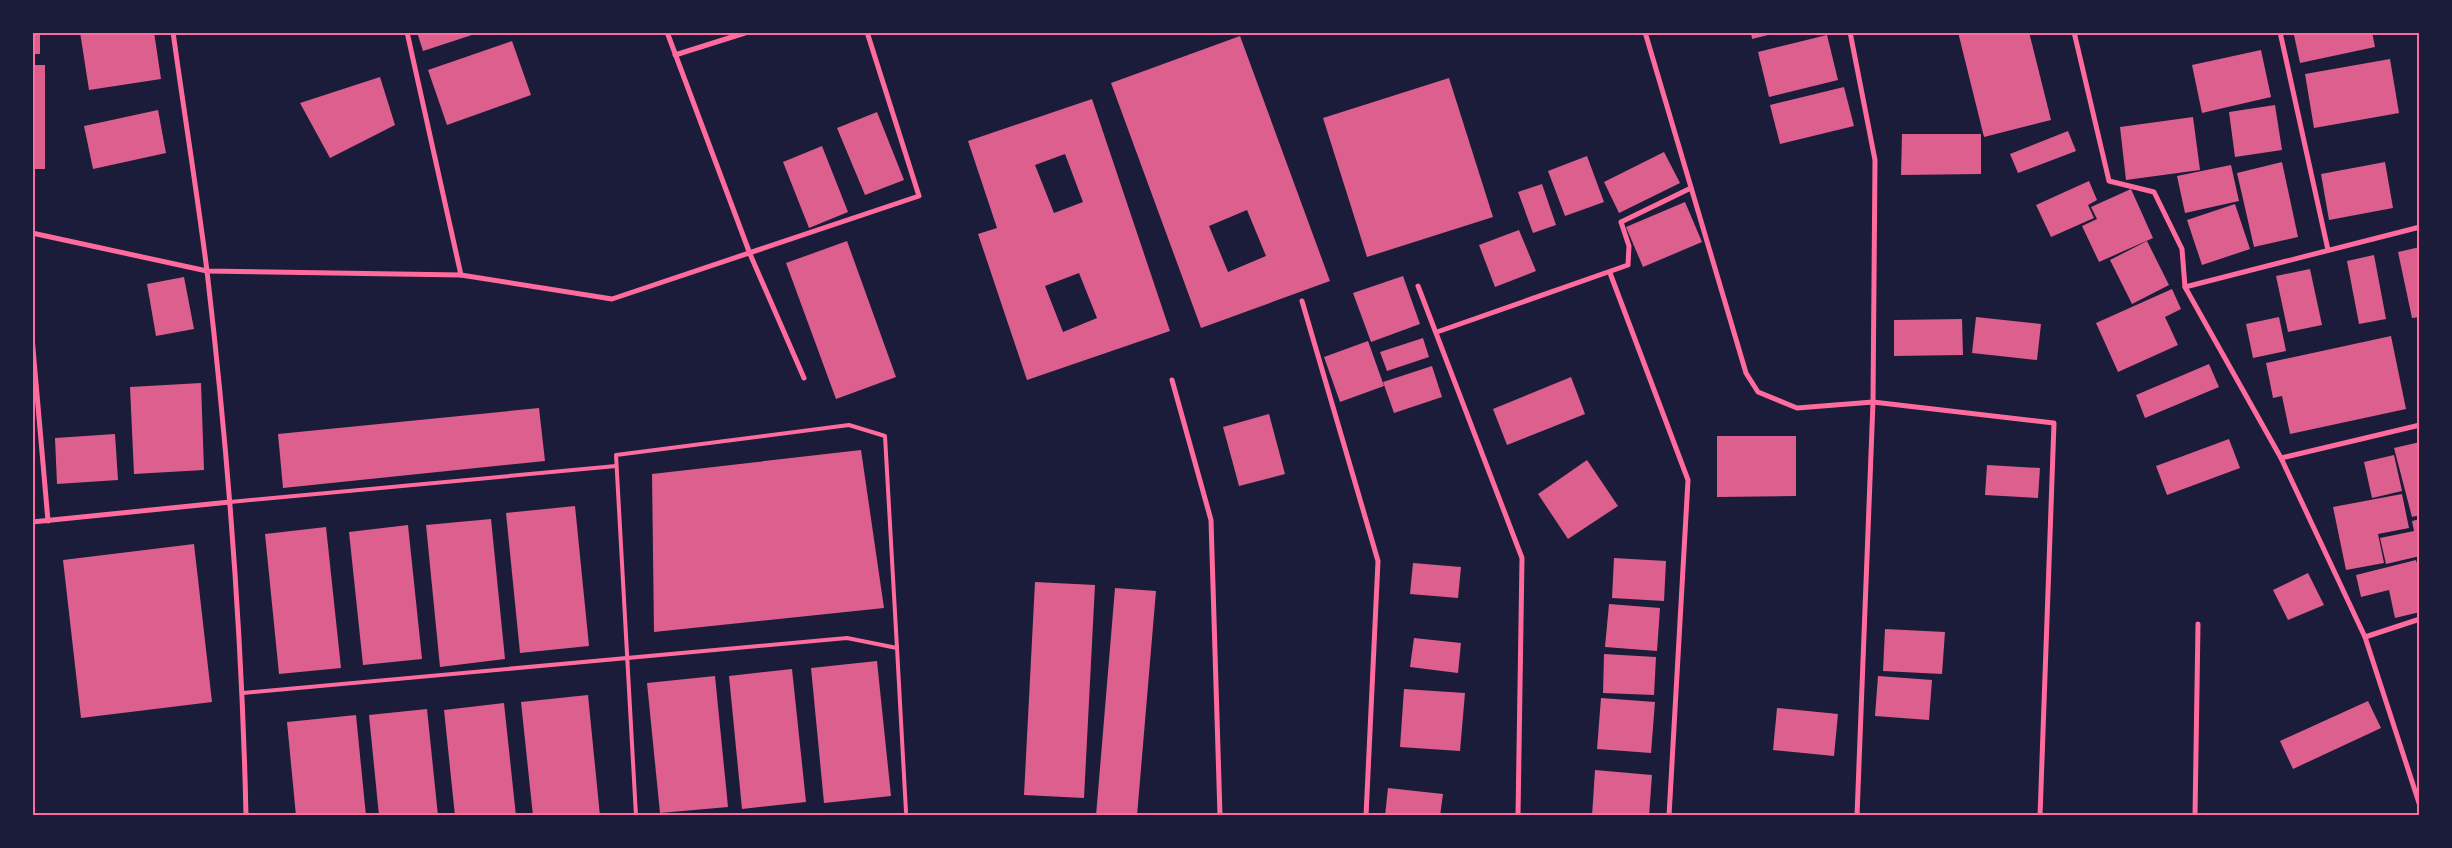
<svg xmlns="http://www.w3.org/2000/svg" width="2452" height="848" font-family="'Playfair Display',serif">
<rect width="100%" height="100%" fill="#1b1b3a"/>
<g fill="#dd5f8e" fill-rule="evenodd">
<rect x="32" y="32" width="8" height="22"/>
<polygon points="80,32 154,32 161,79 89,90"/>
<polygon points="417,32 478,32 478,33 423,51"/>
<polygon points="1751,32 1775,32 1776,33 1752,39"/>
<polygon points="1958,32 2029,32 2051,120 1984,137"/>
<polygon points="2307,32 2372,32 2375,47 2300,63 2294,35"/>
<polygon points="1827,35 1838,80 1769,97 1758,52"/>
<path d="M1240,36L1330,281L1201,328L1111,83ZM1247,210L1266,256L1228,272L1209,226Z"/>
<polygon points="512,41 531,95 447,125 428,70"/>
<polygon points="2261,50 2271,97 2202,113 2192,65"/>
<polygon points="2390,59 2399,113 2314,128 2305,74"/>
<rect x="32" y="65" width="13" height="104"/>
<polygon points="380,77 395,125 330,158 300,103"/>
<polygon points="1449,78 1493,217 1367,257 1323,118"/>
<polygon points="1844,87 1854,126 1780,144 1770,105"/>
<path d="M1092,99L1170,331L1027,380L978,234L997,228L968,141ZM1065,154L1083,202L1054,213L1035,165ZM1079,273L1097,318L1063,332L1045,286Z"/>
<polygon points="2275,105 2282,150 2235,157 2229,112"/>
<polygon points="158,110 166,153 93,169 84,126"/>
<polygon points="877,112 904,180 865,195 837,128"/>
<polygon points="2193,117 2200,170 2126,180 2120,127"/>
<polygon points="2068,131 2076,151 2018,173 2010,154"/>
<polygon points="1902,134 1981,134 1981,174 1901,175"/>
<polygon points="822,146 848,212 809,228 783,162"/>
<polygon points="1664,152 1680,183 1619,213 1604,182"/>
<polygon points="1587,156 1604,202 1565,216 1548,171"/>
<polygon points="2282,162 2298,237 2254,247 2237,173"/>
<polygon points="2385,162 2393,208 2329,220 2321,174"/>
<polygon points="2231,165 2239,201 2185,213 2177,176"/>
<polygon points="2089,181 2097,200 2088,205 2094,218 2051,237 2036,205"/>
<polygon points="1542,184 1556,225 1533,233 1518,192"/>
<polygon points="2131,189 2153,238 2099,262 2082,226 2097,219 2091,207"/>
<polygon points="1685,202 1702,242 1643,267 1626,227"/>
<polygon points="2235,204 2250,249 2202,265 2187,220"/>
<polygon points="1519,230 1536,271 1495,287 1479,245"/>
<polygon points="847,241 896,377 836,399 786,263"/>
<polygon points="2147,241 2169,285 2132,304 2110,260"/>
<polygon points="2420,247 2420,317 2412,318 2398,252"/>
<polygon points="2374,255 2386,319 2359,324 2347,261"/>
<polygon points="2310,269 2322,325 2288,332 2276,276"/>
<polygon points="1403,276 1420,324 1371,342 1353,293"/>
<polygon points="184,277 194,329 156,336 147,284"/>
<polygon points="2172,289 2181,309 2165,317 2178,345 2118,372 2096,323"/>
<polygon points="1976,317 2041,324 2037,360 1972,353"/>
<polygon points="2279,317 2286,351 2253,358 2246,324"/>
<polygon points="1962,319 1963,355 1894,356 1894,320"/>
<polygon points="2391,336 2406,409 2290,434 2282,396 2273,398 2266,363"/>
<polygon points="1423,338 1429,357 1387,371 1380,352"/>
<polygon points="1368,341 1384,386 1340,402 1324,357"/>
<polygon points="2209,364 2219,387 2145,418 2136,395"/>
<polygon points="1432,366 1442,397 1394,413 1383,382"/>
<polygon points="1571,377 1585,414 1507,445 1493,409"/>
<polygon points="201,383 204,470 134,474 130,387"/>
<polygon points="539,408 545,461 283,488 278,434"/>
<polygon points="1269,414 1285,474 1239,486 1223,427"/>
<polygon points="115,434 118,480 57,484 55,438"/>
<polygon points="1717,436 1796,436 1796,496 1717,497"/>
<polygon points="2229,439 2240,468 2167,495 2156,466"/>
<polygon points="2420,442 2420,515 2412,517 2394,448"/>
<polygon points="861,450 884,608 654,632 652,474"/>
<polygon points="2394,455 2402,491 2372,498 2364,462"/>
<polygon points="1587,460 1618,506 1568,539 1538,494"/>
<polygon points="1987,465 2040,468 2038,498 1985,495"/>
<polygon points="2402,494 2409,528 2378,534 2384,563 2346,570 2333,507"/>
<polygon points="575,506 589,646 520,653 506,513"/>
<polygon points="491,519 505,659 440,667 426,525"/>
<polygon points="2420,519 2420,556 2386,564 2380,538 2414,531 2412,521"/>
<polygon points="408,525 422,659 363,665 349,532"/>
<polygon points="326,527 341,668 279,674 265,534"/>
<polygon points="194,544 212,702 81,718 63,560"/>
<polygon points="1614,558 1666,561 1664,601 1612,598"/>
<polygon points="2416,560 2420,574 2420,612 2395,618 2389,590 2361,597 2356,575"/>
<polygon points="1413,563 1461,567 1458,598 1410,594"/>
<polygon points="2308,573 2324,605 2288,620 2273,590"/>
<polygon points="1035,582 1095,585 1084,798 1024,795"/>
<polygon points="1115,588 1156,591 1137,816 1096,816"/>
<polygon points="1609,604 1660,608 1657,651 1605,647"/>
<polygon points="1885,629 1945,632 1942,674 1883,671"/>
<polygon points="1414,638 1461,643 1458,673 1410,667"/>
<polygon points="1604,654 1656,657 1654,695 1603,693"/>
<polygon points="877,661 891,796 824,803 811,668"/>
<polygon points="792,669 806,802 742,809 729,676"/>
<polygon points="715,676 728,807 660,813 647,683"/>
<polygon points="1878,676 1932,680 1929,720 1875,716"/>
<polygon points="1404,689 1465,693 1460,751 1400,747"/>
<polygon points="588,695 600,816 533,816 521,702"/>
<polygon points="1601,698 1655,702 1651,753 1597,749"/>
<polygon points="2368,701 2381,728 2293,769 2280,741"/>
<polygon points="504,703 516,816 455,816 444,710"/>
<polygon points="1777,708 1838,714 1834,756 1773,750"/>
<polygon points="427,709 438,816 379,816 369,715"/>
<polygon points="356,715 366,816 296,816 287,722"/>
<polygon points="1595,770 1652,775 1649,816 1592,816"/>
<polygon points="1388,788 1443,794 1440,816 1385,816"/>
</g>
<g fill="none" stroke-linecap="round" stroke-linejoin="round">
<g stroke="#ff6b9d" stroke-width="4">
<polyline points="230,502 616,466"/>
<polyline points="243,693 847,638 897,648 906,812"/>
<polyline points="636,816 616,455 849,425 885,436 897,648"/>
</g>
<g stroke="#ff6b9d" stroke-width="5">
<path d="M173,32C184,112 197,192 207,271C228,452 242,634 246,816"/>
<polyline points="407,32 461,275"/>
<polyline points="667,32 750,254 804,378"/>
<polyline points="1645,32 1746,373 1758,392 1797,408 1873,402 2054,423 2040,816"/>
<polyline points="1850,32 1875,160 1873,402 1857,816"/>
<polyline points="2074,32 2109,181 2154,192 2182,249 2185,287 2281,458 2365,637 2420,806"/>
<polyline points="2280,32 2328,250"/>
<polyline points="675,55 748,32"/>
<polyline points="32,233 207,271 461,275 612,299 919,196 867,32"/>
<polyline points="1610,273 1688,480 1669,816"/>
<polyline points="1418,286 1522,558 1518,816"/>
<polyline points="2185,287 2420,227"/>
<polyline points="1302,301 1378,561 1366,816"/>
<polyline points="1437,332 1628,265 1629,246 1621,222 1691,188"/>
<polyline points="32,337 48,521"/>
<polyline points="1172,380 1211,520 1220,816"/>
<polyline points="2281,458 2420,425"/>
<polyline points="32,522 230,502"/>
<polyline points="2365,637 2420,619"/>
<polyline points="2195,816 2198,624"/>
</g>
</g>
<rect width="2452" height="848" fill="none" stroke="#1b1b3a" stroke-width="68"/>
<rect x="34" y="34" width="2384" height="780" fill="none" stroke="#ff6b9d" stroke-width="2"/>
</svg>
